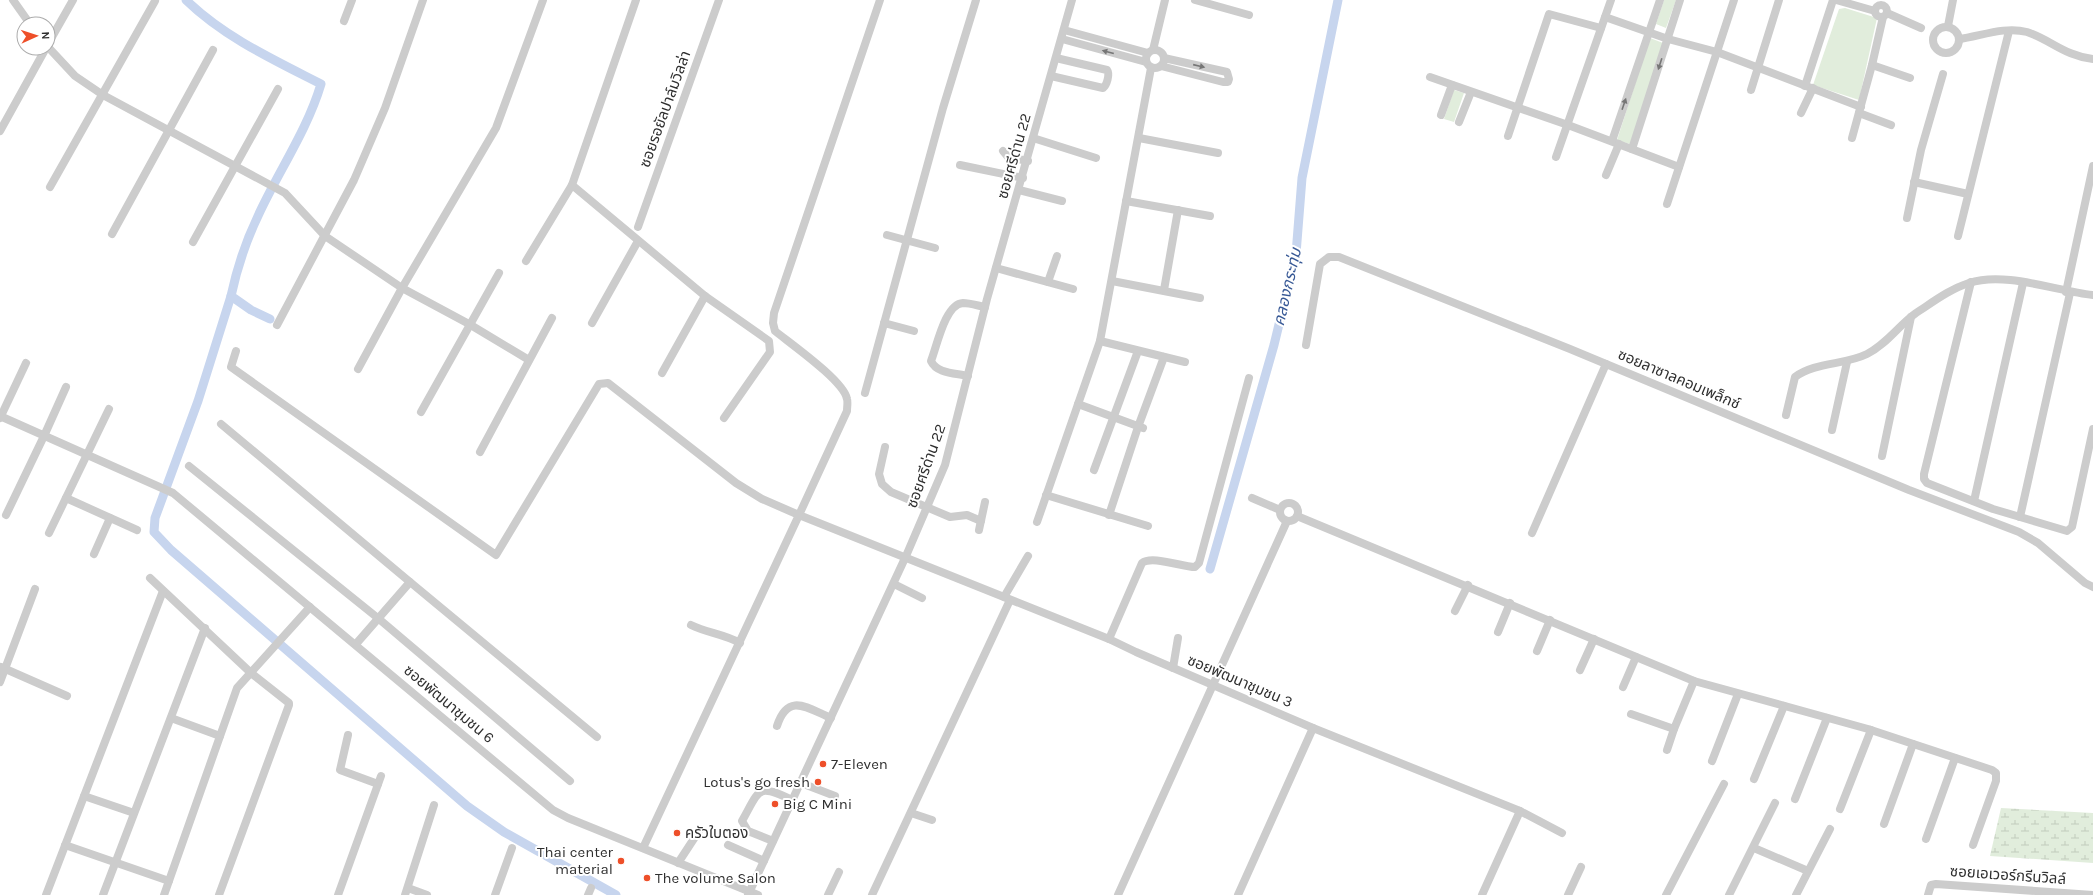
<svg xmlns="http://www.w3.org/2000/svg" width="2093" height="895" font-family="Karla,'Noto Sans Thai',sans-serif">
<defs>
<pattern id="wetland-marsh" width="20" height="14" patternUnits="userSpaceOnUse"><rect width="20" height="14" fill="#e1eddc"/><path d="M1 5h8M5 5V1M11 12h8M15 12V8" fill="none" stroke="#c1ccbd"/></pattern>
</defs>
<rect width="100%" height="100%" fill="#fff"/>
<g fill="#e1eddc">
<polygon points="1664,0 1676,0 1666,28 1656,24"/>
<polygon points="1845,8 1877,18 1859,100 1813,85 1839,9"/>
<polygon points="1650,38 1663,43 1630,144 1617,140"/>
<polygon points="1454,90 1464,93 1454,122 1444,119"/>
</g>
<polygon fill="url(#wetland-marsh)" points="2001,808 2093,813 2093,863 1990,856"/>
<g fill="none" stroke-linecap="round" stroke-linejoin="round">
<g stroke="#c7d5ee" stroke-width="9">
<path d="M186,0C224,37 274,60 321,84C307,131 278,172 258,216C246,241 237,268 231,296L251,310L270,319"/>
<polyline points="231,296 198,401 155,518 154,532 171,550 467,806 504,832 616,895"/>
<polyline points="1210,569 1274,345 1296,254 1302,178 1338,0"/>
</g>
<g stroke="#ccc" stroke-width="8">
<polyline points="13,0 30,24"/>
<path d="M880,0L774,313L773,323L775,331C791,344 844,381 847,399C848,402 847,407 847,411L799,515L1109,639L1136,652L1313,728L1520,811L1562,833"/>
<polyline points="1195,0 1249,15"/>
<polyline points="1836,0 1875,11"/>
<circle cx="1881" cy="11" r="6"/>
<polyline points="1887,13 1921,28"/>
<polyline points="1605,17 1668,39 1717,52 1861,107"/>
<polyline points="344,21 352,0"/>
<polyline points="1948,26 1953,0"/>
<circle cx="1946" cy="40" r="13"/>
<polyline points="1064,30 1148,53"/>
<polyline points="1062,39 1146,62"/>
<path d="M1959,39C1981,36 2005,26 2027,32C2051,40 2065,56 2093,59"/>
<polyline points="48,44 73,0"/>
<polyline points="48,47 75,76 103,95 285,193 325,236 402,288 469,324 529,360"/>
<circle cx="1155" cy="59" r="9"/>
<polyline points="1153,50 1165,0"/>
<polyline points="1872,65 1910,78"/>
<polyline points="1161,66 1223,82 1228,82 1229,79 1227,72 1164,58"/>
<path d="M1051,76L1103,88C1107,85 1110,74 1107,70L1056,58"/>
<polyline points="1430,77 1568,125 1679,167"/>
<polyline points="1805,86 1833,0"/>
<polyline points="1751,90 1779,0"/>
<polyline points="1801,113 1813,88"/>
<polyline points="1859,113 1891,125"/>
<polyline points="1441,115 1452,85"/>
<polyline points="1459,122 1471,92"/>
<polyline points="0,131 46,48"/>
<polyline points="1508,136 1549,14 1601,28"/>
<polyline points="1033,138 1096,158"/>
<polyline points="1139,138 1218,153"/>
<polyline points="1852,138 1872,65 1883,17"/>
<polyline points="1612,141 1660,0"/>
<polyline points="1632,149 1680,0"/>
<polyline points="1003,151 1008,157 1028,161"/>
<polyline points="1556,157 1611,0"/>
<polyline points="960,165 1023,178"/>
<polyline points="1606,175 1619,144"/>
<polyline points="1914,182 1968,194"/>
<polyline points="572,185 705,296 769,341 770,352 724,418"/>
<polyline points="50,187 155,1"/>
<polyline points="1019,190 1062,201"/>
<polyline points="1126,201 1210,216"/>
<polyline points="1667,204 1734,0"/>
<polyline points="1907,218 1921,150 1943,74"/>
<polyline points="638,227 719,0"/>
<polyline points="112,234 213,50"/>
<polyline points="887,235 935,248"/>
<polyline points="1958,236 2009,31"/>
<polyline points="193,242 278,89"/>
<polyline points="526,261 572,185 636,0"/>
<polyline points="996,268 1073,289"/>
<polyline points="1112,281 1200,298"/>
<polyline points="1048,282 1057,256"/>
<polyline points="1971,282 1924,474 1924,479 1927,483 1993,509 2067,531 2072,527 2093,429"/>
<polyline points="1164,290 1178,210"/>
<polyline points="2066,292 2093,166"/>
<polyline points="592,323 638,241"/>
<polyline points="884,323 914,331"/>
<polyline points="277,325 354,180 385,108 423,0"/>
<polyline points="1100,341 1185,362"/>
<polyline points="1306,345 1320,264 1329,257 1339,257 1570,349 1909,490 2019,532 2038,543 2085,583 2093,587"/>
<polyline points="236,351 231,367 496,555 599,384 608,383 736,483 762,499 799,515 643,848"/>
<polyline points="358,369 402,288 496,128 543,0"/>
<polyline points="662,373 705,296"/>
<path d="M968,376C956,373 937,374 931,361C937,346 945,304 963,303C970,303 979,306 985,307"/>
<polyline points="865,393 943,108 976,0"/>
<polyline points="1078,404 1143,428"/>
<polyline points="421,412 499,273"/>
<path d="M1786,415L1795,377C1815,362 1845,365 1867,354C1887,344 1899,325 1916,313C1933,302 1950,289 1969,283C2005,271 2056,291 2093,295"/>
<polyline points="0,416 173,493 553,810 568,818 758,895"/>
<polyline points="0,418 26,363"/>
<polyline points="221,424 410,582 356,644"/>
<polyline points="1832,430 1847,362"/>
<polyline points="885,447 879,474 882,484 891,492 950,517 967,515 981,521"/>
<polyline points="480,452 552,318"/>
<polyline points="1882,456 1911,317"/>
<polyline points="189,466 379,619 570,781"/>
<polyline points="1094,470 1138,351"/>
<polyline points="1046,495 1148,526"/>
<polyline points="66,498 137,530"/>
<polyline points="1252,498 1280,510"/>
<polyline points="1974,501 2023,283"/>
<circle cx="1289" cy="512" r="9"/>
<polyline points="6,515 44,436 66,387"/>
<polyline points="1109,515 1138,427 1164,357"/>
<polyline points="1297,516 1694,681 1868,729 1992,770 1996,773 1996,781 1973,845"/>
<polyline points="2020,517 2070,293"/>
<polyline points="1037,522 1100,341 1151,68"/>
<polyline points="979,530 985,502"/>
<polyline points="49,533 109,409"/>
<polyline points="1532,533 1606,364"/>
<polyline points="94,554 110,518"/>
<polyline points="150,578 251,673 289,703 289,705 219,895"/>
<polyline points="410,582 597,737"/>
<polyline points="894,584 922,598"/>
<polyline points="1004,597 1028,556"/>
<polyline points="1455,611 1468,585"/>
<path d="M691,625C707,633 724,634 740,643"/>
<polyline points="1498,632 1510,603"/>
<path d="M1109,639L1142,563C1152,555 1182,567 1195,567L1199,563L1249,378"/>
<polyline points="1537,651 1550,620"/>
<polyline points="1,667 67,696"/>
<polyline points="1173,668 1178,638"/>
<polyline points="1580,670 1594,639"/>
<polyline points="0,682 35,589"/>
<polyline points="1623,687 1636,657"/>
<polyline points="1631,714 1674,729 1694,681"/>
<polyline points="171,718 220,736"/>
<path d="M777,726C788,692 807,708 831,718"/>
<polyline points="348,735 340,770 378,784"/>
<polyline points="1667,750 1674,729"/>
<polyline points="1712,761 1738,694"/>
<polyline points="1754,779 1784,706"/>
<polyline points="801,783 835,796"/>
<polyline points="84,796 134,813"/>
<polyline points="1795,799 1827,718"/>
<polyline points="1840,809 1871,730"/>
<polyline points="911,813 932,820"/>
<polyline points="1884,824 1913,744"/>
<polyline points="1926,839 1955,758"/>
<path d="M773,841L748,831L742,821C760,789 757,783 792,800"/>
<polyline points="65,845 169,881"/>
<polyline points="728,845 764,861"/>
<polyline points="1754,848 1808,871"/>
<polyline points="678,863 699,831"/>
<polyline points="408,888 427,895"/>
<polyline points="46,895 163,591"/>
<polyline points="103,895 205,628"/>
<polyline points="164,895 237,688 310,607"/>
<polyline points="338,895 381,776"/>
<polyline points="405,895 434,805"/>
<polyline points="495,895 512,848"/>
<polyline points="588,895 591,888"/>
<polyline points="748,895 906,556 945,465 987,299 1072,0"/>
<polyline points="828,895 839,872"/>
<polyline points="872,895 1010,600"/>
<polyline points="1118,895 1287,521"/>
<polyline points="1238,895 1313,728"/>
<polyline points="1482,895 1520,811"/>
<polyline points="1568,895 1581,867"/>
<polyline points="1666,895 1724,784"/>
<polyline points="1729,895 1775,803"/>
<polyline points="1796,895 1830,829"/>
<polyline points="1928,895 1931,885 1936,884 2093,895"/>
</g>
</g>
<defs><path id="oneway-solid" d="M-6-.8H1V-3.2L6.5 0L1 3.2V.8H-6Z"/></defs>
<g fill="#767676">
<use href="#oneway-solid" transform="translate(1108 52) rotate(-165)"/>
<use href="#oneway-solid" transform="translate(1660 64) rotate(108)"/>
<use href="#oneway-solid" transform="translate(1199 66) rotate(13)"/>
<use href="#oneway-solid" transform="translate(1624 104) rotate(-71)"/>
</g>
<g fill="#ee4f29" stroke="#fff" stroke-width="1.5">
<circle cx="823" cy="764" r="4"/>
<circle cx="818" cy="782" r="4"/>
<circle cx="775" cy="804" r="4"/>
<circle cx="677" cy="833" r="4"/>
<circle cx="621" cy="861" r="4"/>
<circle cx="647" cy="878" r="4"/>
</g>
<g text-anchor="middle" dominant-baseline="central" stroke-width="4" stroke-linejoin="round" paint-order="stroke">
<g font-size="15" fill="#2f2f2f" stroke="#fff">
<text transform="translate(665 109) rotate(-70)">ซอยรอยัลปาล์มวิลล่า</text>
<text transform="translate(1014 156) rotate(-74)">ซอยศรีด่าน 22</text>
<text transform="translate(1679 379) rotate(23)">ซอยลาซาลคอมเพล็กซ์</text>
<text transform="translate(926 466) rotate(-70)">ซอยศรีด่าน 22</text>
<text transform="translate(1240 681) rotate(23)">ซอยพัฒนาชุมชน 3</text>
<text transform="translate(449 704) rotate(40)">ซอยพัฒนาชุมชน 6</text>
<text transform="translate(2008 875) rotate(4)">ซอยเอเวอร์กรีนวิลล์</text>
</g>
<g font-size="15" fill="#2f2f2f" stroke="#fff" text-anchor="start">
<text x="831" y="764">7-Eleven</text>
<text x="810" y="782" text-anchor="end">Lotus's go fresh</text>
<text x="783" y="804">Big C Mini</text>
<text x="685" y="833">ครัวใบตอง</text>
<text x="613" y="852" text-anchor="end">Thai center<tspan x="613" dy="17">material</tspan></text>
<text x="655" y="878">The volume Salon</text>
</g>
<g font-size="16" font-style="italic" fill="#385996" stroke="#fff">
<text transform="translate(1287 287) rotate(-77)">คลองกระทุ่ม</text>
</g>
</g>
<g transform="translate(36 36) rotate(87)"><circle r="19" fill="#ffffff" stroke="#acacac"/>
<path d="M0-3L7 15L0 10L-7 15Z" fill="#ee4f29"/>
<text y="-6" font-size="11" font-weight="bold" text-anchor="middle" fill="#2f2f2f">N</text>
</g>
</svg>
